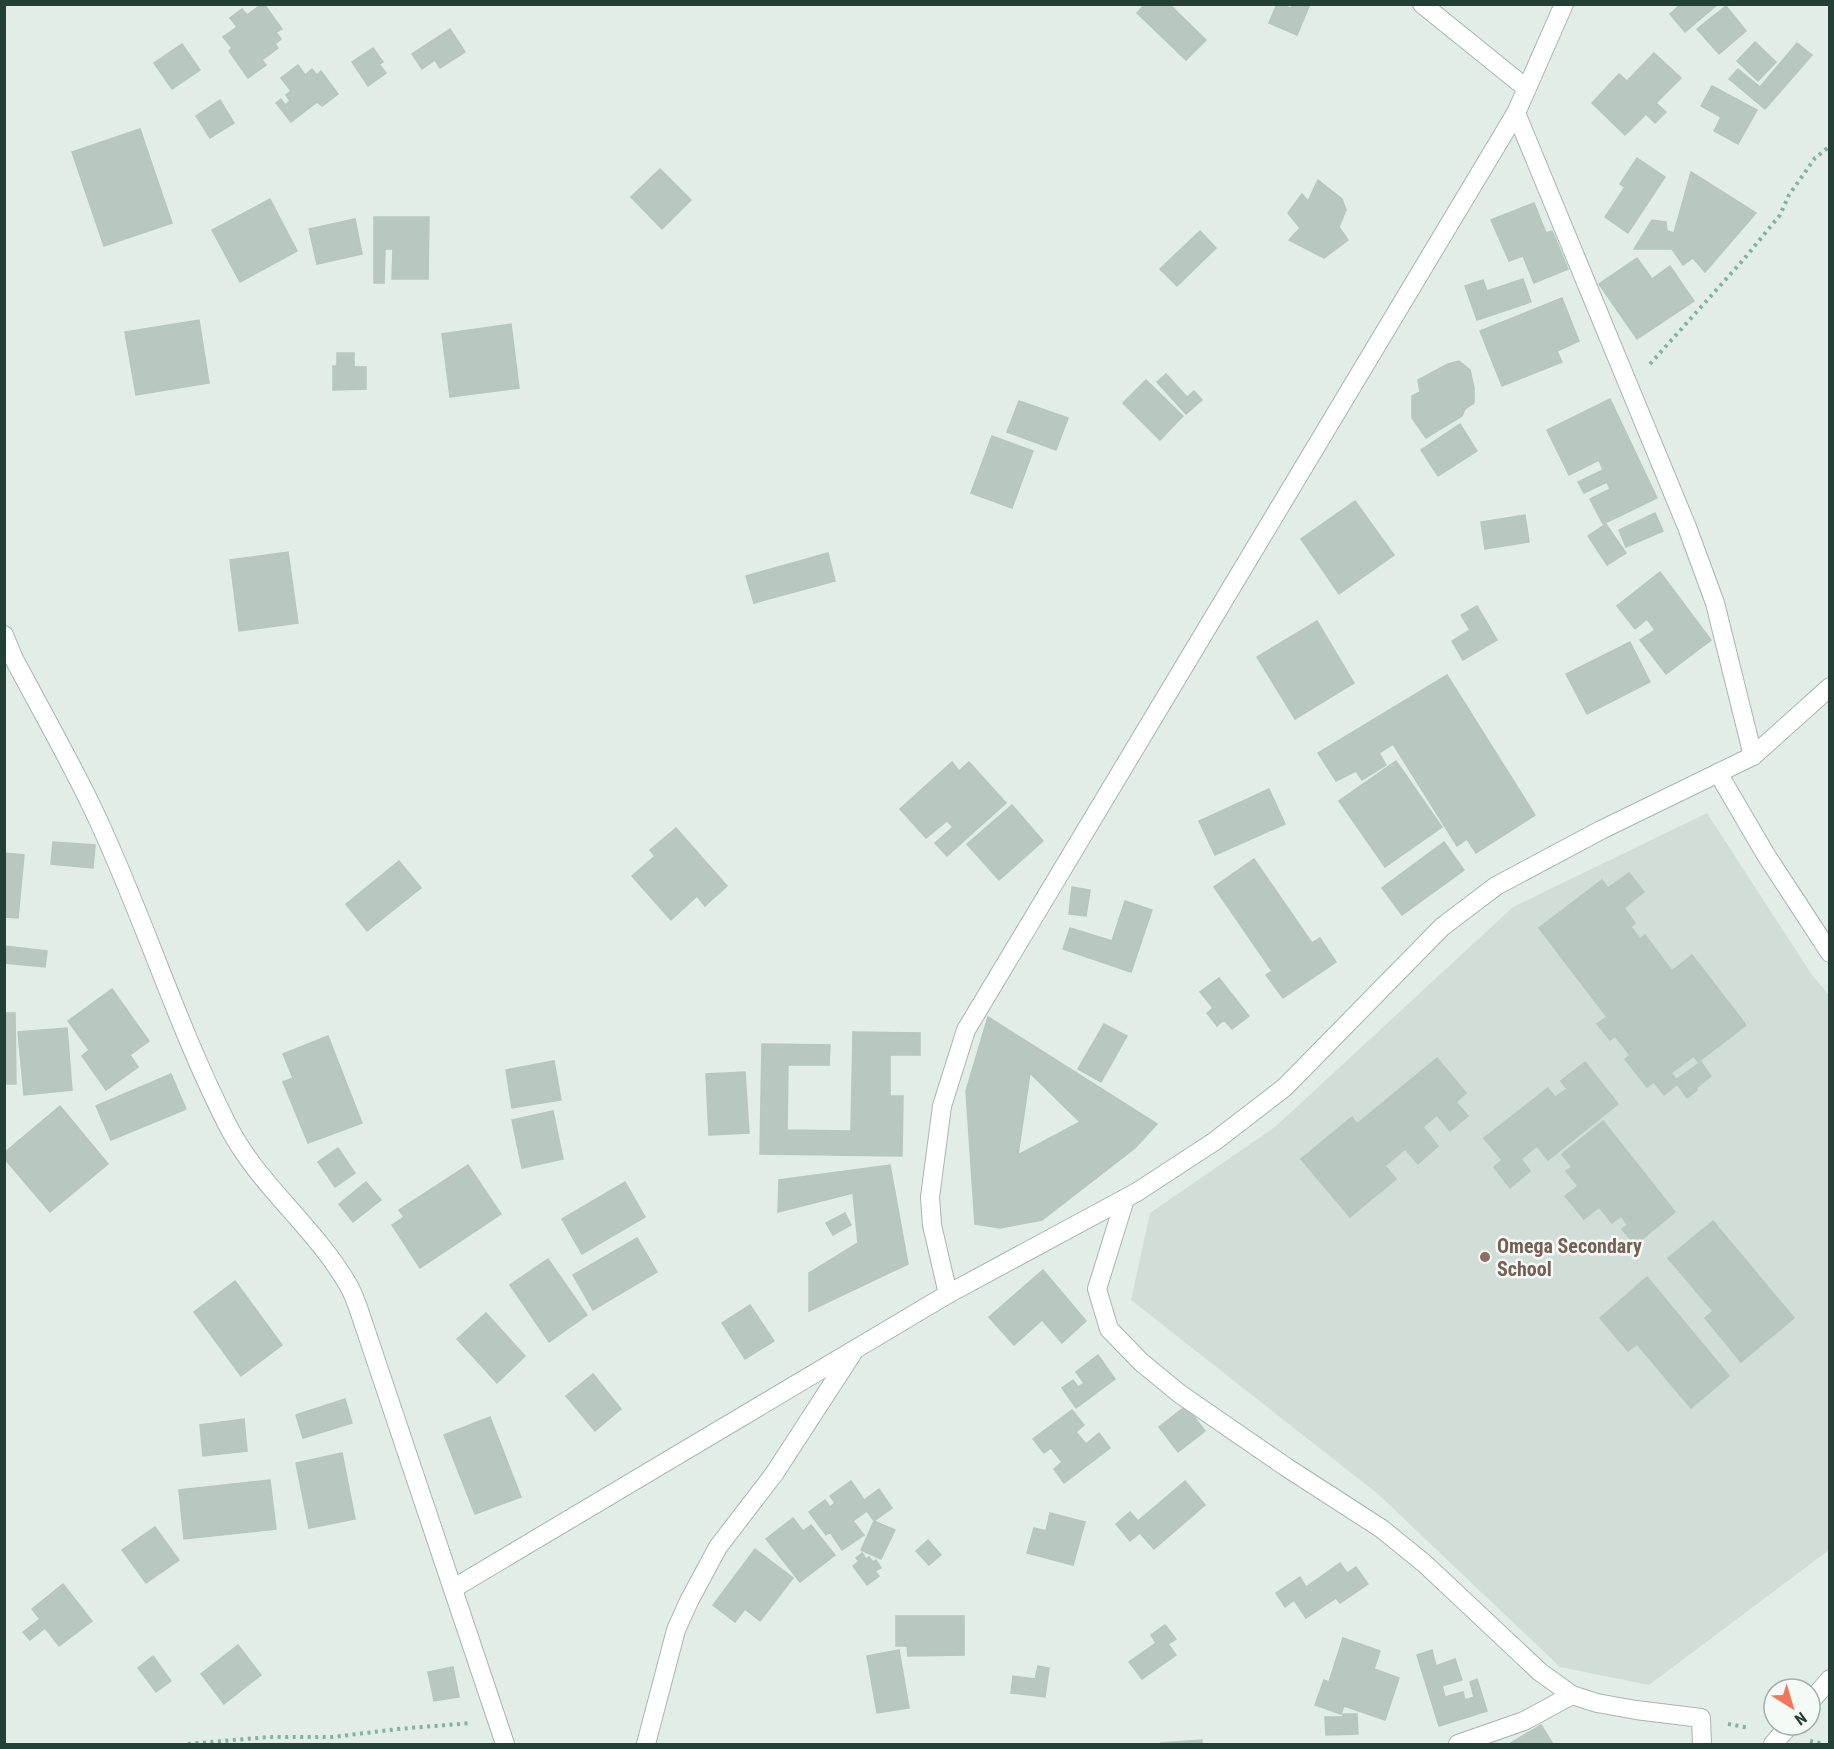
<svg xmlns="http://www.w3.org/2000/svg" width="1834" height="1749" font-family="'Roboto Condensed',sans-serif">
<rect width="100%" height="100%" fill="#e3ede8"/>
<polygon fill="#d1ddd7" points="1707,813 1812,975 1829,995 1829,1550 1649,1685 1560,1667 1378,1494 1131,1300 1150,1213 1275,1127 1513,907"/>
<g fill="#b8c8c1" stroke="#b5c7bf" stroke-width="1.5" fill-rule="evenodd">
<polygon points="262,4 264,4 282,29 276,32 281,39 275,44 278,48 262,60 266,65 248,78 229,51 232,48 223,37 237,27 230,18 242,9 247,15"/>
<polygon points="1145,4 1169,4 1206,40 1186,60 1137,13"/>
<polygon points="1277,4 1291,8 1293,4 1310,4 1297,35 1269,23"/>
<polygon points="1681,4 1718,4 1685,32 1670,14"/>
<polygon points="1726,6 1746,31 1719,54 1697,29"/>
<polygon points="450,29 465,52 440,68 435,60 422,69 412,54"/>
<polygon points="1755,42 1776,62 1758,81 1737,61"/>
<polygon points="1797,43 1812,55 1765,109 1729,79 1738,69 1760,87"/>
<polygon points="182,44 200,70 172,89 154,63"/>
<polygon points="373,48 383,62 379,64 386,73 368,86 352,62"/>
<polygon points="1654,53 1681,78 1656,103 1666,112 1655,123 1646,114 1625,135 1592,103 1619,74 1627,81"/>
<polygon points="298,65 305,75 312,69 317,75 321,71 338,94 322,106 317,102 291,122 276,103 281,99 285,105 290,101 286,95 291,91 281,78"/>
<polygon points="1712,86 1757,110 1738,144 1714,131 1721,117 1701,106"/>
<polygon points="220,100 234,123 210,138 196,116"/>
<polygon points="140,129 172,223 104,246 72,152"/>
<polygon points="1637,158 1665,177 1628,233 1605,217 1625,187 1620,184"/>
<polygon points="660,169 691,200 662,229 631,197"/>
<polygon points="1691,172 1756,213 1705,272 1693,258 1683,265 1672,249 1634,249 1652,220 1666,222 1667,231 1674,233"/>
<polygon points="1318,180 1342,199 1346,210 1339,227 1348,240 1324,258 1289,240 1300,228 1288,213 1302,194 1308,201"/>
<polygon points="270,199 297,251 240,282 212,230"/>
<polygon points="1534,203 1546,233 1552,231 1568,269 1534,283 1523,256 1509,261 1491,220"/>
<polygon points="374,217 429,217 428,279 392,279 393,249 385,249 384,283 374,283"/>
<polygon points="355,219 362,254 317,264 309,229"/>
<polygon points="1200,231 1216,248 1177,286 1160,269"/>
<polygon points="1637,258 1652,279 1670,266 1694,301 1637,339 1599,284"/>
<polygon points="1523,279 1531,302 1477,320 1465,286 1483,280 1487,291"/>
<polygon points="1562,298 1579,341 1557,351 1562,362 1502,386 1480,331"/>
<polygon points="199,320 209,383 136,395 125,332"/>
<polygon points="511,324 519,388 450,397 442,334"/>
<polygon points="337,353 354,353 354,367 366,367 366,389 333,390 333,366 337,366"/>
<polygon points="1459,361 1470,370 1474,388 1474,403 1465,409 1462,416 1426,438 1412,418 1412,396 1420,392 1418,380 1448,364"/>
<polygon points="1166,374 1187,397 1194,391 1202,400 1186,414 1157,382"/>
<polygon points="1146,380 1183,416 1160,440 1123,403"/>
<polygon points="1610,399 1657,498 1603,524 1590,499 1610,489 1607,482 1584,493 1578,482 1603,470 1599,460 1569,475 1547,430"/>
<polygon points="1019,401 1068,418 1056,450 1007,432"/>
<polygon points="1460,424 1477,451 1438,476 1421,450"/>
<polygon points="992,436 1033,451 1012,508 971,493"/>
<polygon points="1355,501 1394,555 1339,594 1301,539"/>
<polygon points="1655,513 1663,531 1626,547 1619,530"/>
<polygon points="1525,515 1529,542 1485,549 1481,522"/>
<polygon points="1606,524 1626,553 1607,565 1588,536"/>
<polygon points="288,552 298,623 239,631 230,560"/>
<polygon points="828,553 835,581 754,603 746,576"/>
<polygon points="1660,572 1711,640 1666,674 1640,640 1655,630 1647,619 1635,629 1617,606"/>
<polygon points="1477,606 1497,640 1463,660 1452,641 1470,630 1461,615"/>
<polygon points="1317,621 1354,683 1295,719 1257,657"/>
<polygon points="1630,642 1650,682 1587,714 1566,674"/>
<polygon points="1447,675 1535,815 1476,853 1467,839 1457,846 1393,744 1379,753 1386,765 1362,780 1356,771 1336,781 1318,753"/>
<polygon points="1396,761 1442,827 1385,867 1339,801"/>
<polygon points="952,762 959,771 969,762 1006,803 947,856 935,843 953,827 947,821 926,838 900,809"/>
<polygon points="1269,789 1285,824 1215,855 1199,821"/>
<polygon points="1012,805 1043,841 999,880 967,844"/>
<polygon points="676,828 727,886 705,906 697,896 671,920 632,876 655,856 650,850"/>
<polygon points="53,842 95,845 93,868 51,864"/>
<polygon points="1444,842 1464,870 1402,915 1382,888"/>
<polygon points="4,853 24,855 18,918 4,917"/>
<polygon points="1254,859 1312,943 1320,938 1336,962 1283,998 1266,975 1272,971 1214,887"/>
<polygon points="399,861 421,888 367,931 346,904"/>
<polygon points="1629,873 1644,892 1624,908 1635,923 1631,927 1640,939 1645,935 1672,971 1692,955 1746,1025 1698,1062 1694,1056 1671,1073 1679,1083 1664,1095 1654,1082 1647,1087 1625,1059 1630,1055 1615,1036 1610,1040 1597,1024 1607,1017 1539,928 1602,880 1608,888"/>
<polygon points="1072,887 1090,890 1086,916 1069,914"/>
<polygon points="1125,901 1152,910 1131,972 1063,949 1070,928 1112,941"/>
<polygon points="4,946 47,951 45,967 4,963"/>
<polygon points="1219,978 1249,1016 1232,1029 1224,1020 1217,1026 1207,1013 1213,1008 1200,992"/>
<polygon points="112,989 149,1041 130,1055 138,1067 106,1090 82,1056 89,1050 68,1021"/>
<polygon points="4,1013 15,1013 16,1084 4,1084"/>
<path d="M988,1017L1157,1124L1135,1148L1042,1220L1000,1228L975,1224L966,1091ZM1030,1073L1080,1122L1018,1155Z"/>
<polygon points="1104,1024 1127,1036 1101,1082 1078,1069"/>
<polygon points="67,1028 72,1090 24,1095 18,1032"/>
<polygon points="853,1032 920,1033 920,1055 890,1055 890,1096 903,1096 902,1156 760,1154 762,1044 830,1045 829,1065 788,1065 787,1130 851,1131"/>
<polygon points="328,1036 362,1123 308,1143 283,1082 293,1078 283,1054"/>
<polygon points="1437,1058 1466,1093 1456,1102 1468,1116 1450,1131 1437,1115 1423,1127 1438,1146 1418,1164 1405,1149 1385,1166 1396,1179 1350,1217 1301,1159 1352,1117 1357,1124"/>
<polygon points="554,1061 561,1100 512,1108 506,1070"/>
<polygon points="1585,1062 1618,1104 1548,1160 1537,1146 1521,1159 1530,1171 1510,1188 1494,1167 1502,1160 1484,1138 1548,1088 1555,1097 1567,1089 1561,1081"/>
<polygon points="1701,1062 1711,1076 1696,1088 1697,1090 1687,1098 1678,1085 1681,1083 1677,1079"/>
<polygon points="745,1072 749,1133 709,1135 706,1074"/>
<polygon points="171,1074 186,1109 111,1140 96,1106"/>
<polygon points="60,1106 108,1164 50,1212 4,1158 4,1153"/>
<polygon points="553,1111 563,1159 522,1168 512,1120"/>
<polygon points="1603,1121 1675,1212 1635,1245 1622,1229 1628,1225 1621,1216 1612,1223 1599,1207 1584,1219 1565,1196 1578,1186 1566,1171 1572,1167 1562,1154"/>
<polygon points="338,1148 355,1173 335,1187 318,1162"/>
<polygon points="468,1165 501,1214 420,1268 392,1225 404,1217 399,1210"/>
<polygon points="890,1165 908,1264 809,1311 809,1273 858,1243 853,1193 778,1212 779,1180"/>
<polygon points="366,1182 381,1200 353,1222 339,1204"/>
<polygon points="625,1182 645,1217 582,1254 562,1219"/>
<polygon points="845,1213 851,1225 833,1235 826,1223"/>
<polygon points="1713,1221 1794,1318 1741,1362 1705,1318 1713,1311 1668,1258"/>
<polygon points="637,1238 657,1272 593,1310 573,1275"/>
<polygon points="548,1259 587,1315 549,1342 510,1285"/>
<polygon points="1043,1270 1086,1321 1062,1343 1042,1320 1014,1345 989,1317"/>
<polygon points="1647,1277 1729,1376 1691,1408 1637,1344 1628,1351 1600,1318"/>
<polygon points="235,1281 282,1345 241,1376 194,1312"/>
<polygon points="750,1305 774,1341 745,1359 722,1323"/>
<polygon points="486,1313 525,1356 497,1383 457,1339"/>
<polygon points="1098,1355 1115,1379 1076,1408 1062,1388 1073,1380 1078,1387 1084,1383 1076,1372"/>
<polygon points="593,1374 621,1409 595,1431 566,1396"/>
<polygon points="345,1399 352,1423 303,1438 296,1415"/>
<polygon points="1186,1406 1205,1431 1178,1452 1159,1427"/>
<polygon points="1072,1410 1084,1425 1076,1432 1086,1444 1099,1433 1110,1448 1064,1483 1054,1469 1062,1462 1051,1448 1044,1453 1033,1439"/>
<polygon points="490,1417 521,1497 475,1514 444,1435"/>
<polygon points="244,1419 247,1451 203,1456 200,1425"/>
<polygon points="342,1453 355,1519 309,1528 296,1463"/>
<polygon points="270,1480 276,1529 184,1539 179,1490"/>
<polygon points="851,1481 864,1500 879,1489 892,1508 874,1521 867,1511 853,1521 864,1535 842,1550 830,1532 826,1535 809,1512 825,1500 830,1507 835,1503 830,1496"/>
<polygon points="1185,1481 1205,1505 1154,1549 1140,1533 1130,1541 1116,1524 1130,1512 1138,1521"/>
<polygon points="1050,1513 1085,1522 1073,1565 1027,1553 1034,1528 1046,1531"/>
<polygon points="793,1518 803,1531 811,1525 835,1555 800,1582 766,1539"/>
<polygon points="874,1521 895,1530 881,1559 861,1550"/>
<polygon points="155,1527 179,1560 146,1583 122,1550"/>
<polygon points="928,1540 941,1555 929,1565 916,1551"/>
<polygon points="755,1549 793,1578 760,1621 745,1609 735,1622 713,1605"/>
<polygon points="862,1553 866,1559 869,1557 873,1562 876,1560 881,1568 875,1571 879,1576 867,1585 853,1566 859,1561 856,1558"/>
<polygon points="1340,1563 1347,1573 1356,1567 1368,1584 1340,1603 1336,1598 1306,1618 1294,1600 1285,1607 1276,1593 1300,1577 1306,1587"/>
<polygon points="63,1584 92,1621 59,1646 45,1628 30,1640 23,1632 40,1619 32,1609"/>
<polygon points="896,1616 964,1616 964,1655 908,1656 907,1646 896,1646"/>
<polygon points="1165,1625 1176,1639 1168,1644 1176,1655 1142,1679 1129,1662 1156,1643 1151,1635"/>
<polygon points="1343,1638 1380,1651 1374,1669 1399,1678 1385,1720 1344,1706 1341,1714 1315,1705 1324,1680 1329,1682"/>
<polygon points="238,1645 261,1675 224,1704 201,1674"/>
<polygon points="899,1650 909,1708 877,1713 867,1656"/>
<polygon points="1432,1650 1436,1666 1455,1659 1462,1680 1442,1686 1445,1697 1463,1692 1465,1700 1474,1697 1470,1682 1477,1679 1487,1711 1439,1726 1417,1655"/>
<polygon points="153,1656 171,1681 156,1692 138,1668"/>
<polygon points="1038,1666 1049,1668 1045,1697 1011,1693 1013,1676 1035,1679"/>
<polygon points="453,1667 459,1697 434,1701 428,1672"/>
<polygon points="1343,1714 1357,1714 1358,1734 1326,1735 1325,1717 1343,1717"/>
<polygon points="1541,1725 1553,1744 1509,1744"/>
<polygon points="1202,1740 1202,1744 1161,1744 1161,1743"/>
</g>
<g fill="none" stroke-linecap="round" stroke-linejoin="round">
<g stroke="#a5b6af" stroke-width="20">
<g id="minor">
<polyline points="1422,4 1526,88"/>
<polyline points="1516,113 1687,527 1715,603 1753,756"/>
<path d="M4,635L14,659C40,708 68,757 92,807C142,911 175,1022 227,1124C257,1184 313,1225 347,1283C355,1295 359,1311 364,1325L505,1744"/>
<polyline points="1718,773 1766,855 1830,953"/>
<polyline points="1125,1199 1097,1289 1109,1329 1141,1362 1180,1394 1286,1467 1382,1529 1425,1564 1540,1672 1572,1695 1597,1703 1636,1710 1701,1718 1702,1744"/>
<polyline points="948,1294 932,1225 930,1197 942,1106 966,1030 1516,113 1564,4"/>
<polyline points="454,1588 948,1294 1137,1192 1215,1141 1285,1087 1442,927 1496,886 1601,830 1753,756 1830,687"/>
<polyline points="1810,1702 1830,1679"/>
<polyline points="646,1744 676,1630 689,1601 718,1547 774,1474 852,1354"/>
<polyline points="1458,1744 1524,1721 1572,1695"/>
<polyline points="1773,1744 1790,1725"/>
</g>
</g>
<g stroke="#82b2a0" stroke-width="4" stroke-dasharray="3 4.5" stroke-linecap="butt">
<polyline points="1650,364 1744,259 1780,215 1789,195 1815,158 1830,146"/>
<polyline points="1728,1724 1750,1728"/>
<polyline points="1810,1741 1824,1744"/>
<polyline points="188,1744 269,1737 333,1737 398,1729 471,1723"/>
</g>
<use href="#minor" stroke="#fff" stroke-width="18"/>
</g>
<circle fill="#8d6e63" stroke="#f4faf6" stroke-width="2" cx="1485" cy="1257" r="6"/>
<g text-anchor="middle" dominant-baseline="central" stroke-width="5" stroke-linejoin="round" paint-order="stroke">
<g font-size="20" font-weight="bold" fill="#785e54" stroke="#f4faf6" text-anchor="start">
<text x="1497" y="1246">Omega Secondary<tspan x="1497" dy="23">School</tspan></text>
</g>
</g>
<rect width="1834" height="1749" fill="none" stroke="#224036" stroke-width="12"/>
<g transform="translate(1792 1707) rotate(143)"><circle r="28" fill="#f4faf6" stroke="#a0b0a9" stroke-width="1.5"/>
<path d="M0-4.5L10 22L0 15L-10 22Z" fill="#f77458"/>
<text y="-9" font-size="16" font-weight="bold" text-anchor="middle" fill="#224036">N</text>
</g>
</svg>
